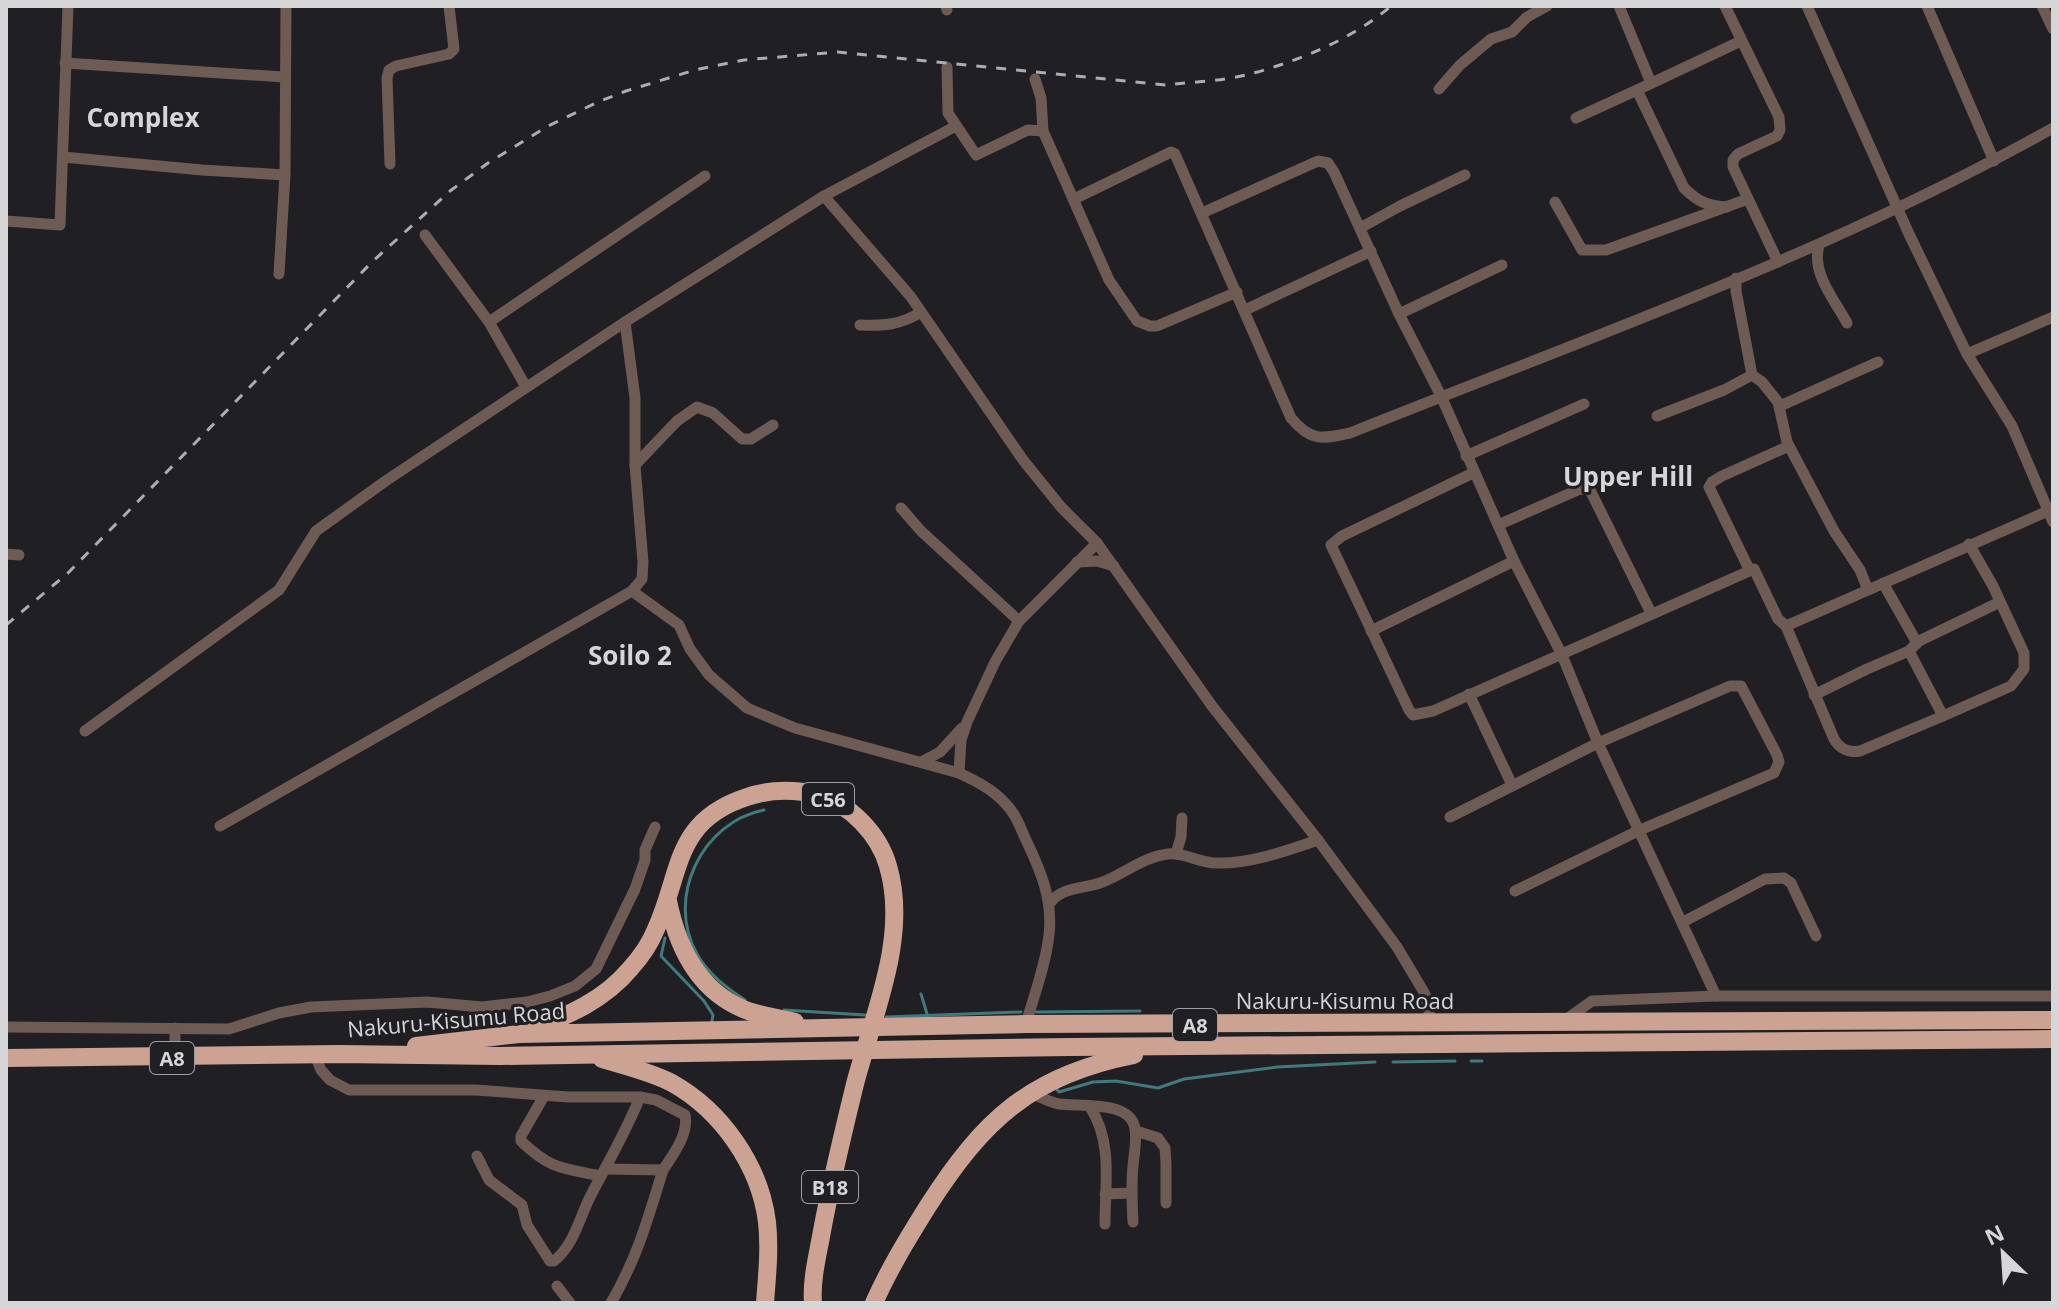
<svg xmlns="http://www.w3.org/2000/svg" width="2059" height="1309" font-family="'Open Sans',sans-serif">
<rect width="100%" height="100%" fill="#1f1f24"/>
<g fill="none" stroke-linecap="round" stroke-linejoin="round">
<g stroke="#42797c" stroke-width="3">
<polyline points="665,938 661,956 704,1001 713,1015 712,1021"/>
<polyline points="921,994 928,1017"/>
<path d="M745,1000C727,988 708,974 697,954C665,898 702,822 764,810"/>
<polyline points="784,1010 865,1015"/>
<polyline points="1036,1012 1140,1011"/>
<polyline points="886,1017 1021,1012"/>
<polyline points="1471,1061 1482,1061"/>
<polyline points="1393,1062 1455,1061"/>
<polyline points="1055,1087 1059,1092 1093,1082 1116,1081 1158,1088 1184,1079 1277,1067 1375,1062"/>
</g>
<g stroke="#6d5b54" stroke-width="11">
<polyline points="946,6 947,10"/>
<polyline points="1619,6 1651,83"/>
<polyline points="1725,6 1779,117 1780,130 1777,136 1738,154 1733,160 1733,167 1778,262"/>
<polyline points="1807,6 1909,234 1967,354 2012,426 2053,522"/>
<polyline points="1927,6 1994,161"/>
<polyline points="2042,6 2053,29"/>
<polyline points="65,63 284,77"/>
<polyline points="947,67 948,113 976,155 1028,130 1043,131"/>
<polyline points="1035,79 1041,98 1043,131 1109,280 1137,321 1150,326 1157,326 1237,292"/>
<polyline points="1439,89 1460,65 1491,39 1512,32 1527,17 1547,6"/>
<polyline points="1576,118 1637,90"/>
<polyline points="63,157 202,170 285,175"/>
<polyline points="390,164 387,78 389,70 396,66 449,54 454,49 449,6"/>
<polyline points="824,196 911,297 1023,460 1061,507 1097,543 1212,706 1318,840 1397,947 1425,994 1431,1022"/>
<path d="M1074,199L1171,152L1175,154L1291,418C1311,442 1322,439 1350,433C1587,338 1830,253 2053,128"/>
<polyline points="1555,202 1582,250 1606,250 1748,199"/>
<path d="M1727,207C1708,206 1698,202 1684,188L1637,90L1741,41"/>
<polyline points="1202,213 1318,161 1328,163 1334,172 1399,314 1441,396 1514,561 1562,655 1598,743 1716,996"/>
<polyline points="6,221 60,225 68,6"/>
<polyline points="1360,228 1400,206 1465,175"/>
<polyline points="425,235 489,322 526,387"/>
<path d="M1819,245C1811,274 1835,300 1847,323"/>
<polyline points="279,274 285,175 286,6"/>
<polyline points="1736,278 1736,291 1752,375 1762,382 1778,402 1787,442 1834,531 1860,570 1868,590"/>
<polyline points="1245,310 1371,251"/>
<polyline points="1399,314 1502,265"/>
<polyline points="489,322 705,176"/>
<path d="M860,325C883,326 901,325 921,312"/>
<polyline points="1967,354 2053,317"/>
<polyline points="1780,406 1878,362"/>
<polyline points="1657,416 1724,390 1752,375"/>
<polyline points="1466,456 1584,404"/>
<polyline points="635,465 677,421 697,407 713,413 742,439 751,439 773,425"/>
<path d="M1473,473L1342,536L1331,545L1409,710L1413,715L1433,711L1754,569L1778,619L1786,626L1834,739C1840,749 1848,753 1860,751L1943,716L1909,651"/>
<polyline points="901,508 921,531 1019,621"/>
<polyline points="1498,525 1580,489 1590,490 1651,613"/>
<polyline points="6,554 19,555"/>
<polyline points="1077,562 1097,561 1114,566"/>
<polyline points="1749,569 1709,487 1712,482 1722,476 1789,446"/>
<polyline points="1883,583 1917,643"/>
<path d="M632,591L679,625L690,649L709,675L747,708L795,728L959,773C976,781 992,789 1005,803C1016,814 1020,827 1026,840C1041,871 1053,900 1049,935C1046,964 1034,995 1026,1024"/>
<polyline points="1786,626 2048,511"/>
<polyline points="1371,631 1514,561"/>
<polyline points="1469,694 1512,785"/>
<polyline points="1814,695 1867,669 1909,651 1919,641 2000,602"/>
<polyline points="1943,716 2011,686 2024,669 2024,653 1993,586 1969,544"/>
<polyline points="85,731 279,590 316,531 387,480 625,322 824,196 956,126"/>
<polyline points="921,762 940,752 962,728"/>
<polyline points="959,773 961,740 967,722 995,662 1019,621 1097,543"/>
<polyline points="1450,817 1598,743 1730,686 1741,686 1777,755 1779,762 1774,773 1640,830 1515,891"/>
<polyline points="220,826 632,591 642,579 643,562 635,465 635,398 625,322"/>
<polyline points="1176,854 1181,837 1182,818"/>
<path d="M1050,903C1062,887 1082,889 1100,883C1123,875 1142,857 1168,854C1184,852 1199,863 1216,863C1250,864 1286,851 1318,840"/>
<polyline points="1683,922 1765,879 1784,878 1791,883 1816,936"/>
<polyline points="1564,1021 1592,1001 1716,996 2053,996"/>
<polyline points="6,1027 229,1029 279,1013 311,1007 427,1002 482,1007 527,1002 550,996 575,986 596,969 635,889 645,860 645,850 655,827"/>
<path d="M315,1055L321,1070L330,1080L349,1090H476L568,1097H640L656,1100L685,1115C689,1134 673,1155 663,1170L607,1169"/>
<polyline points="175,1057 175,1028"/>
<path d="M1031,1093C1040,1097 1049,1102 1059,1104C1081,1107 1131,1100 1135,1129C1137,1141 1134,1155 1133,1166C1131,1185 1132,1203 1133,1222"/>
<path d="M544,1096L521,1136V1141C551,1170 563,1168 601,1176"/>
<path d="M1090,1107C1113,1142 1105,1184 1105,1224"/>
<polyline points="1136,1131 1158,1138 1165,1148 1166,1163 1166,1203"/>
<path d="M477,1156L489,1180L522,1205L527,1225L550,1261H554C574,1245 579,1219 590,1197C607,1164 626,1132 640,1097"/>
<polyline points="1105,1194 1131,1193"/>
<polyline points="557,1286 570,1303"/>
<path d="M611,1303C638,1256 647,1221 663,1170"/>
</g>
<g stroke="#cca392" stroke-width="18">
<path d="M668,901C678,950 701,995 751,1012C765,1016 780,1018 795,1022"/>
<path d="M533,1029C569,1015 604,1000 630,969C640,958 650,944 656,929C682,872 673,821 747,797C771,789 794,789 818,795C850,804 879,834 888,866C909,937 873,1015 855,1084C843,1133 831,1182 822,1231C818,1254 811,1280 813,1303"/>
<polyline points="416,1046 519,1034 1026,1024 2053,1020"/>
<polyline points="6,1058 338,1054 500,1056 1071,1047 2053,1039"/>
<path d="M602,1059C625,1066 651,1072 672,1083C722,1111 760,1166 767,1222C770,1249 767,1276 765,1303"/>
<path d="M874,1303C889,1269 908,1238 928,1206C983,1120 1031,1075 1134,1055"/>
</g>
<path stroke="#adadb0" stroke-width="3" stroke-dasharray="10 10" stroke-linecap="butt" d="M6,625L68,573L372,262L450,191L488,163L548,126L598,102L626,91L695,70L744,60L838,52L1166,85C1192,82 1221,81 1246,75C1297,62 1351,40 1391,6"/>
</g>
<g text-anchor="middle" dominant-baseline="central" stroke-width="6" stroke-linejoin="round" paint-order="stroke">
<g fill="#1f1f24" stroke="#9f9fa3" stroke-width="2">
<rect x="802" y="783" width="52" height="32" rx="6"/>
<rect x="1173" y="1009" width="44" height="32" rx="6"/>
<rect x="150" y="1042" width="44" height="32" rx="6"/>
<rect x="802" y="1171" width="56" height="32" rx="6"/>
</g>
<g font-size="20" font-weight="bold" fill="#d6d6d9">
<text x="828" y="799">C56</text>
<text x="1195" y="1025">A8</text>
<text x="172" y="1058">A8</text>
<text x="830" y="1187">B18</text>
</g>
<g font-size="22" fill="#d6d6d9" stroke="#1f1f24">
<text x="1345" y="1000">Nakuru-Kisumu Road</text>
<text transform="translate(456 1019) rotate(-5)">Nakuru-Kisumu Road</text>
</g>
<g font-size="26" font-weight="bold" fill="#d6d6d9" stroke="#1f1f24">
<text x="143" y="117">Complex</text>
<text x="1628" y="476">Upper Hill</text>
<text x="630" y="655">Soilo 2</text>
</g>
</g>
<rect width="2059" height="1309" fill="none" stroke="#d6d6d9" stroke-width="16"/>
<g transform="translate(2003 1253) rotate(335)" stroke="#1f1f24" stroke-width="6" paint-order="stroke">
<path d="M0-6L14 30L0 20L-14 30Z" fill="#d6d6d9"/>
<text y="-12" font-size="22" font-weight="bold" text-anchor="middle" fill="#d6d6d9">N</text>
</g>
</svg>
